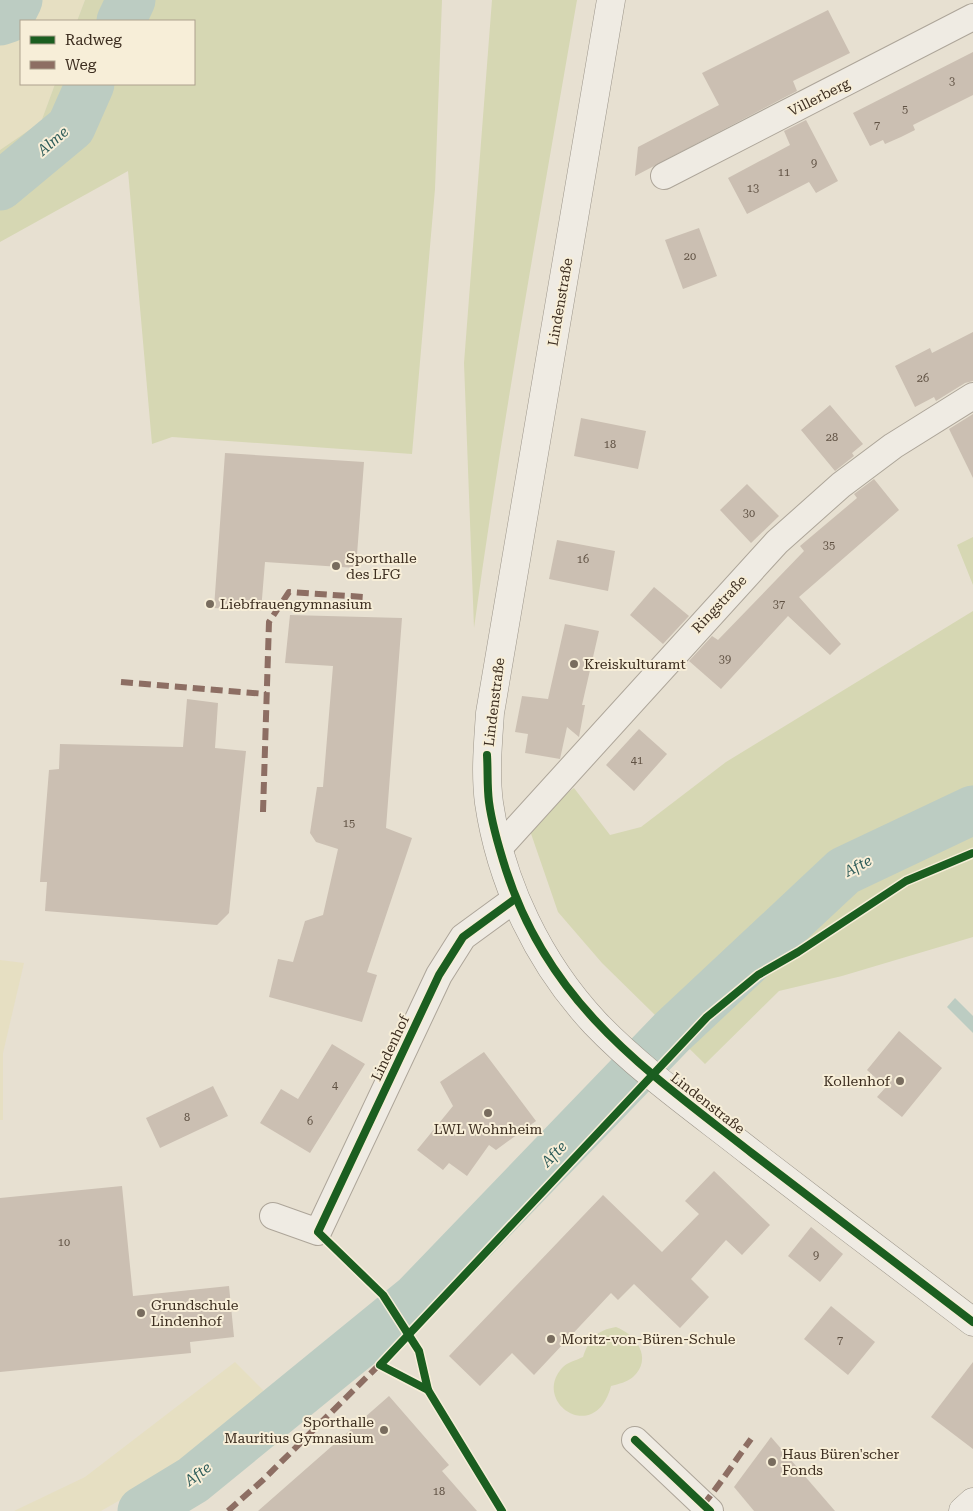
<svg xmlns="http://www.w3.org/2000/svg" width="973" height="1511" font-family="'Roboto Serif',serif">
<rect width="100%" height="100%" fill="#e7e0d1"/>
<g fill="#e6dfc2">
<polygon points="0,0 85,0 77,21 21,21 21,84 55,84 41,122 0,150"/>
<polygon points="0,960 24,963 3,1053 3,1120 0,1120"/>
<polygon points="235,1362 265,1392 178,1467 101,1511 14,1511 85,1477"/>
</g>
<g fill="#d6d7b3">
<polygon points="85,0 442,0 435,189 412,454 172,437 152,444 128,171 0,242 0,150 41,122 55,84 194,84 194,21 77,21"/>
<path d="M492,0H577C541,209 503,417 474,628L464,363Z"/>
<polygon points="973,537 973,585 957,545"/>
<polygon points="973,611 973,937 842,976 779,991 705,1064 602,963 558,912 527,822 574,788 610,835 641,827 726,762"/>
<path d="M616,1327C635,1334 654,1358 633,1377C627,1382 619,1384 611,1386C595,1447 530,1401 563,1367C568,1362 577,1360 583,1357C589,1339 597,1330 616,1327Z"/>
</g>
<polygon fill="#bcccc2" points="955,998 973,1016 973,1033 947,1007"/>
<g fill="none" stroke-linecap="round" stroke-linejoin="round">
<g stroke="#bcccc2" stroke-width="49">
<polyline points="0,21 9,18 18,0"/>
<polyline points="121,21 131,0"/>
<polyline points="0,186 71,127 90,84"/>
<polyline points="142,1511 193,1480 416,1298 672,1032 844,871 973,810"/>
</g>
</g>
<g fill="#cbbfb2">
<polygon points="828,10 850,53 793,81 797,91 635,176 638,147 719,105 702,73"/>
<polygon points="973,52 973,95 913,125 915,130 901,137 885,144 883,140 870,146 853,113"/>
<polygon points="806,120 838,181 816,193 809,182 747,214 728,178 790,145 784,131"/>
<polygon points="699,228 717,276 683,289 665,240"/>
<polygon points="973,332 973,381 965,383 936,401 934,397 915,407 895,366 930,348 932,353"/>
<polygon points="830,405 863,444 852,453 854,456 835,471 801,430"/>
<polygon points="973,414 973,478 949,429"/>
<polygon points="581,418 646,431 638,469 574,456"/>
<polygon points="225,453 364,462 356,568 265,562 261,611 214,608"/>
<polygon points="874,479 899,510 799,597 841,644 830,655 788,616 721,689 689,661 712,636 718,640 804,551 800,546 857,498 854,494"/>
<polygon points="747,484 779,516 751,543 720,510"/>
<polygon points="557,540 615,551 608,591 549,579"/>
<polygon points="654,587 689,616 663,644 630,615"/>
<polygon points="290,615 402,618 386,828 412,838 367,972 377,975 362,1022 269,997 278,959 293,962 305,921 323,915 338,849 316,842 310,833 317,787 323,787 333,666 285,663"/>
<polygon points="565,624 599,631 582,705 585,705 579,737 567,727 560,759 525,753 528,734 515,732 522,696 548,699"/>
<polygon points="187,699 218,703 215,748 246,751 229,913 217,925 45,911 47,882 40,882 49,770 59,769 60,744 183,747"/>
<polygon points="639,729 667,754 634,791 606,765"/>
<polygon points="899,1031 942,1068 902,1117 877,1097 886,1087 867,1070"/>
<polygon points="332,1044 365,1064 310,1153 260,1123 281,1089 298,1099"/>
<polygon points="484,1052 536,1121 496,1150 489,1145 467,1176 449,1163 443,1170 417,1150 453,1106 440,1082"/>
<polygon points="213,1086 228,1116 160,1148 146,1118"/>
<polygon points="714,1171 770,1225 742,1255 726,1240 691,1279 709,1297 680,1328 634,1284 618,1300 611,1293 534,1375 512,1353 480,1386 449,1356 603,1195 662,1252 699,1214 685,1201"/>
<polygon points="122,1186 133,1296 229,1286 234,1337 190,1342 191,1353 0,1372 0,1198"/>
<polygon points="811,1227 843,1254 820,1282 788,1256"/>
<polygon points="831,1306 875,1342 848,1375 804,1339"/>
<polygon points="973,1362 973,1449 931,1417"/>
<polygon points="389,1396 449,1465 442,1471 477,1511 258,1511"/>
<polygon points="771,1437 835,1511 754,1511 734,1487"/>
</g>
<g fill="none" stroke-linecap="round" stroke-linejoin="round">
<g stroke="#ada599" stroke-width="28">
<g id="street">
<polyline points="664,176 973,17"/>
<polyline points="499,848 777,542 841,485 893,446 973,396"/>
<polyline points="273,1216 318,1232 439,975 463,937 515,899"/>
<polyline points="635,1440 710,1511"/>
</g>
</g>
<g stroke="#9c958a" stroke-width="29">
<g id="secondary">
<path d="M611,0L490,713C488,743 485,773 489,803C501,884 539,963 595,1023C641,1071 698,1111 750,1152C824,1209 899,1266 973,1322"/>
<polyline points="963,1511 973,1502"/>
</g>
</g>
<use href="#street" stroke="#efebe3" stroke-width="26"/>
<use href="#secondary" stroke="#efebe3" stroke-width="28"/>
<g stroke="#8d6e63" stroke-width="6" stroke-dasharray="12 6" stroke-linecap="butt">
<polyline points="121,682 266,694"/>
<polyline points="263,812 269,622 289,592 364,597"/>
<path d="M703,1505C721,1483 735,1461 751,1439"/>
<polyline points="228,1511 263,1480 382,1362"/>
</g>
<g stroke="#f7eed8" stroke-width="11">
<g id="cycleway">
<path d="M487,755C488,771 487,787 489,802C492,825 499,848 506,870C550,1006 646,1070 753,1154C826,1210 899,1266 973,1322"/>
<polyline points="428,1390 380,1365 707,1017 758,975 798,952 906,881 973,853"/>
<polyline points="635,1440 710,1511"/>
<polyline points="502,1511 428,1390 419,1351 383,1295 318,1232 439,975 463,937 515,899"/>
</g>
</g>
<use href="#cycleway" stroke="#1b5e20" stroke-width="8"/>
</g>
<g fill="#786c5e" stroke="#f7eed8" stroke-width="2">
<circle cx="336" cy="566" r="5"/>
<circle cx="210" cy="604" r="5"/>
<circle cx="574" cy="664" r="5"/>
<circle cx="900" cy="1081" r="5"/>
<circle cx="488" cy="1113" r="5"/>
<circle cx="141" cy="1313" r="5"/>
<circle cx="551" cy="1339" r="5"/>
<circle cx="384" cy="1430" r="5"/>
<circle cx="772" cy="1462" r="5"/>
</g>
<g text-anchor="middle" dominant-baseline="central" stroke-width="4" stroke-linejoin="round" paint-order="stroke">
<g font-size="11" fill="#605244">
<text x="952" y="81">3</text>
<text x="905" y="109">5</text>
<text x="877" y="125">7</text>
<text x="814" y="163">9</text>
<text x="784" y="172">11</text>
<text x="753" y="188">13</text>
<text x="690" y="256">20</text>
<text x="923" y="378">26</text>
<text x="832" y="437">28</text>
<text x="610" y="444">18</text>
<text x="749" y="513">30</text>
<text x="829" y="545">35</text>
<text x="583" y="559">16</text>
<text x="779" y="604">37</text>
<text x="725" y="659">39</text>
<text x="637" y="760">41</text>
<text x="349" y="823">15</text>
<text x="335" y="1085">4</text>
<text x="187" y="1117">8</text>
<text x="310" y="1121">6</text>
<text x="64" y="1242">10</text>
<text x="816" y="1255">9</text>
<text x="840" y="1340">7</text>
<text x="439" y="1491">18</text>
</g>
<g font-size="14" fill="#3d2e20" stroke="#f7eed8">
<text transform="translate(819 97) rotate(-27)">Villerberg</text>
<text transform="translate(560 302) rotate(-80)">Lindenstraße</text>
<text transform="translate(719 604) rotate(-47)">Ringstraße</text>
<text transform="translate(494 702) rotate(-83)">Lindenstraße</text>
<text transform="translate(390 1048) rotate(-65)">Lindenhof</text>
<text transform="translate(708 1103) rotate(38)">Lindenstraße</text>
</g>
<g font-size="14" fill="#3d2e20" stroke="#f7eed8" text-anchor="start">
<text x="346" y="558">Sporthalle<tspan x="346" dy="16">des LFG</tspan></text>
<text x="220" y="604">Liebfrauengymnasium</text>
<text x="584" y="664">Kreiskulturamt</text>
<text x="890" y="1081" text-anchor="end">Kollenhof</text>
<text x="488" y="1129" text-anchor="middle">LWL Wohnheim</text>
<text x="151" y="1305">Grundschule<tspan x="151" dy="16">Lindenhof</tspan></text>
<text x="561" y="1339">Moritz-von-Büren-Schule</text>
<text x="374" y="1422" text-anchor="end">Sporthalle<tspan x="374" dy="16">Mauritius Gymnasium</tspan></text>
<text x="782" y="1454">Haus Büren'scher<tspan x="782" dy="16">Fonds</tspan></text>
</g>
<g font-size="15" font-style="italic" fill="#2f5d5a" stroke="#f7eed8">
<text transform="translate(53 141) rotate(-41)">Alme</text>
<text transform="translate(858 866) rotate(-28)">Afte</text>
<text transform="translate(554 1154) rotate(-46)">Afte</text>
<text transform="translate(198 1474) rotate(-37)">Afte</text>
</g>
</g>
<rect x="20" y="20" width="175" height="65" fill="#f7eed8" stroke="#ada18e"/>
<rect x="30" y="36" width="25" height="8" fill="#1b5e20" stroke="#ada18e"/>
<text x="65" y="45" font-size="15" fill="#3d2e20">Radweg</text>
<rect x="30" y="61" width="25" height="8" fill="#8d6e63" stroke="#ada18e"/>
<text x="65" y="70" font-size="15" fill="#3d2e20">Weg</text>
</svg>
